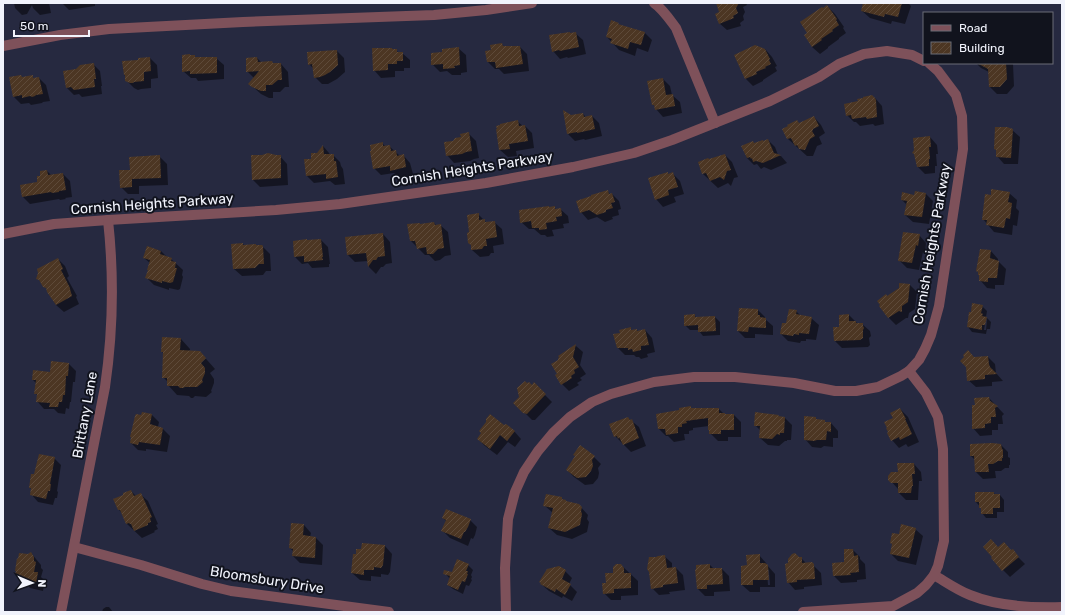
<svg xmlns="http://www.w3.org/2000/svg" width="1065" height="615" font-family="Rubik,sans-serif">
<defs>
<pattern id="building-hatch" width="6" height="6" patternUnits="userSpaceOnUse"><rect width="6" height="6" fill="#4c3623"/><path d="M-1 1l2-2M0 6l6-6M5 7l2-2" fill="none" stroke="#5e4a39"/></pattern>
</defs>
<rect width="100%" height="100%" fill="#262940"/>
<g fill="#0007" fill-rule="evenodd">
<polygon points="14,3 49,3 51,13 40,15 33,8 32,5 27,14 22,15 15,8"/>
<polygon points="62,3 95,3 95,6 69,10"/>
<polygon points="717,3 746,3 747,5 743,7 745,12 743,16 744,20 740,23 741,26 727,30 719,23 721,12"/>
<polygon points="864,3 908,3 911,6 905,24 892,21 891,24 870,18 862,11"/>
<polygon points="827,6 835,14 844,27 843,28 846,33 839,38 839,39 828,47 828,48 820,54 812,47 808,33"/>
<polygon points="618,24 621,26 645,33 652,40 648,52 637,48 635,56 619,50 607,37"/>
<polygon points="575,33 583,40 586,54 568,58 567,57 560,59 553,51"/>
<polygon points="502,44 504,47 520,47 527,54 529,71 504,74 499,69 495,69 488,62 492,51"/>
<polygon points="458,48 466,55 467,72 461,73 461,75 452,75 447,71 440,72 432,64 443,53"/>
<polygon points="765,49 772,57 777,66 775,67 777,71 763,80 763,81 753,86 746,79 736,56"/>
<polygon points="396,50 399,53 402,53 410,60 410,68 404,68 404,71 395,71 395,77 381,78 374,70"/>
<polygon points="337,51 344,58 345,72 337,79 328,84 322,84 315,77 314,69 309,64"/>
<polygon points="150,58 157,65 158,78 151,79 151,88 141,89 138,90 134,88 126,80 126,76 124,75 139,61"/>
<polygon points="196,58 216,58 224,65 224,79 198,81 196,78 191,78 183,71"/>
<polygon points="257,58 262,63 281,64 288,72 289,87 285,87 280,92 273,92 273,98 269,98 261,94 250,84 254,78 247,71"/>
<polygon points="976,63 1011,63 1013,64 1014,86 1007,94 997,94 990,87 989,72 981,68"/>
<polygon points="93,64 100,71 102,86 101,86 102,94 82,97 79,94 74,95 67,88 77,70"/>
<polygon points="32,77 34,79 39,78 46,85 50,101 43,102 42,103 31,105 29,103 21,104 14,97 23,78"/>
<polygon points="663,79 670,86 672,95 680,102 682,113 663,117 656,109 655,107 653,104"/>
<polygon points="875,98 882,106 884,124 875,126 873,124 860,126 856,122 854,122 847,115"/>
<polygon points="583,114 586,117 592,116 599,123 602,136 585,140 584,139 575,141 568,134 570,116"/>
<polygon points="814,117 821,125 825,133 819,137 822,144 817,146 813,156 807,156 788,139 784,130 800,124"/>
<polygon points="518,122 523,126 525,126 532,133 534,148 516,151 517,156 508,157 500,150 497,130"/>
<polygon points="1012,130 1020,137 1018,164 1004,164 997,156 997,151 995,149"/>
<polygon points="468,133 476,141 479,158 474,159 470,161 454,163 447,155 454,141 462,138"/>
<polygon points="930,137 937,145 938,154 936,154 937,166 935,166 935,173 925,174 918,167 916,155"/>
<polygon points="768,140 775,147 778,155 781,156 787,163 771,170 764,167 761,169 757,164 754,165 747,158 742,146 755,144"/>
<polygon points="382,143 386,147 389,146 400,156 403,155 410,163 413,174 399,177 394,173 381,175 374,168"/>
<polygon points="323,146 329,153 330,155 333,155 340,162 341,166 343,169 345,184 335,185 330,181 314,183 307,176 312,160"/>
<polygon points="725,155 732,162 738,177 734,178 731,186 728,183 718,188 703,174"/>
<polygon points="159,156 167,164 168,185 139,186 139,194 128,194 121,187 131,171"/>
<polygon points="280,156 287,164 288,185 260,187 253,180"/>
<polygon points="47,171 51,175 63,174 70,181 72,197 65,198 66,199 60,200 59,199 30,204 23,197 39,183 41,177"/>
<polygon points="668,174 669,175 673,174 680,181 684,194 674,197 676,202 663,207 656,199"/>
<polygon points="608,192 610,194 612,194 619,201 621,209 618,210 619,215 612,217 613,219 605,222 597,217 588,220 581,212"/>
<polygon points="1009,193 1017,200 1016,208 1019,211 1017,226 1013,225 1012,235 994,232 983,219 991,196"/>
<polygon points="926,194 933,201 929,224 913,222 905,215 907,205 902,200 915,196"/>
<polygon points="550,208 554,208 556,209 560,209 568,216 569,223 563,224 564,228 552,230 554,236 547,237 545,235 541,235 534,229 529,229 521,222"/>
<polygon points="478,214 487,223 494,222 502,229 504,244 493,246 494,253 491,253 489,256 480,257 472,250 470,233"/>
<polygon points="434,223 437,226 440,225 448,232 451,255 445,256 440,260 435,261 429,255 425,255 411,241 421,225"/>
<polygon points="383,234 390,242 392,263 386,264 383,267 381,267 376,274 369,267 368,261 355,262 348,255"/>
<polygon points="919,235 926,243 925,253 923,252 919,270 907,268 900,261"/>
<polygon points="321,240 328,247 330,264 329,264 329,267 312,268 308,263 302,264 295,257 308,241"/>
<polygon points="243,244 245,246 262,246 270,254 271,271 266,271 263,275 242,276 234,269 232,245"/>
<polygon points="147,247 161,251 167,257 171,259 183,270 182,275 183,277 180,289 178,290 169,288 169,290 154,285 147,278 150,263 144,258"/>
<polygon points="981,250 991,251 998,259 998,261 1006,269 1004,285 995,285 995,289 987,288 980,280"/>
<polygon points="58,259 65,266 69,276 67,278 77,296 76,297 79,304 64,312 56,305 47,289 38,279"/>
<polygon points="900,284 910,285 917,292 915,309 909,313 908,318 906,318 896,325 889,318 880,306 887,297 899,288"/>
<path d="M982,306L987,311L986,317L991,322L990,329H987L986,334L972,332L968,327ZM986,318L987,320L986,330H984Z"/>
<polygon points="740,309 758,310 765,317 765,319 773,326 773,335 755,334 755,338 745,338 738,331"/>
<polygon points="796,311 801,316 811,318 819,325 816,340 806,339 806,341 801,341 800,343 788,341 781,334"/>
<polygon points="694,315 697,318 715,317 720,322 720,335 703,336 699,331 699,330 690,330 685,325"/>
<polygon points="849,315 858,324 862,324 870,331 871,336 869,338 870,345 868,347 842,348 835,341"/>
<polygon points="630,329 633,331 637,330 638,332 645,330 652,338 655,352 647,354 648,357 641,359 639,357 636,357 634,355 625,355 618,348 621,333"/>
<polygon points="181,339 190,349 190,351 200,352 215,369 210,373 214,379 214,383 211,391 212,392 206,397 195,396 193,398 191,398 189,396 177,395 168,385 168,382 163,377 164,354 162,352"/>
<polygon points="576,346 583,352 580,365 586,374 580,378 582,380 577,383 579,385 569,391 562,384 558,375 559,356"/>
<polygon points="988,357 995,364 996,373 1003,381 992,382 992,386 976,387 968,380 974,358"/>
<polygon points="69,364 76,371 75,382 73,382 71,402 70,402 69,409 66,408 65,414 58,413 54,409 44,409 37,401 38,396 35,393 36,383 33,380 51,373"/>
<polygon points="534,384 552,402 535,420 532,420 515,403"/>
<polygon points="989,398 1004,414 1002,416 1003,424 998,424 998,430 992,430 992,435 980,436 973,428"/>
<polygon points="690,407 692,409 719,409 725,415 734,415 741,422 741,437 728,437 728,441 718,441 710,433 709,426 693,428 693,430 689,431 689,434 684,434 685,440 674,442 668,436 666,436 659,429 680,411"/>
<polygon points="900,409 908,417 919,442 908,447 906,444 899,448 892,440 889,432 894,418"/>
<polygon points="143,413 152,415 159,422 158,427 163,429 170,436 167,452 146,449 146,451 138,450 131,443"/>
<polygon points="756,414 778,416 780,417 785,418 792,425 791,440 787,440 787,441 785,441 779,446 768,445 760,438 761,431 755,425"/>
<polygon points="628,418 639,427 646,446 631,452 615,436"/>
<polygon points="815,418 818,420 824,421 826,423 831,423 838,431 838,438 833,438 833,447 824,446 821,448 812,447 805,439"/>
<polygon points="505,427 514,431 521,439 515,447 508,442 497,455 485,446 478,439"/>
<polygon points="1001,445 1008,452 1008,457 1010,458 1010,465 1009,465 1009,468 1005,468 1001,471 995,471 996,478 983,479 976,472 975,460 971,456"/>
<polygon points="594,457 601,464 598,468 599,473 598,478 593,484 585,485 574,477 567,470"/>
<polygon points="54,458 61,465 57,491 58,492 57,498 55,498 53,505 38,502 31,494 32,489 30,488 35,475"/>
<polygon points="914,464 921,472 922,481 919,481 918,500 906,500 899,493 899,490 889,479"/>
<polygon points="131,491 136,496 140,494 148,501 158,524 156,525 158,529 154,531 155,532 142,538 127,524 123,514 119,510"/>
<polygon points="976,493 994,493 995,495 1000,495 1004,500 1004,512 997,512 997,518 986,518 982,513 982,509 976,502"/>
<polygon points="561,498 567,502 579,505 588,515 587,519 589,522 587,532 572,539 557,535 549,528 553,513 544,505"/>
<polygon points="443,518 470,520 477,527 475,535 473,539 471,538 468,546 450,538 443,531 446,521"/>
<polygon points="304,525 311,533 310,537 316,538 323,545 322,565 300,563 293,556 293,551 290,548"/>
<polygon points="915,529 923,536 916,565 898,561 891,554 893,545 891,543 900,535"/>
<polygon points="385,546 392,554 390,572 388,575 381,574 381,577 371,576 371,581 360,580 352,573"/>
<polygon points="998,548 1012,551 1025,564 1010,577 1003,570"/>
<polygon points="853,550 860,557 860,559 865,564 866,579 857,580 857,582 841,583 834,576 845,563"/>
<polygon points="31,553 41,565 41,568 43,570 41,577 45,581 43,591 30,588 16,574 29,555"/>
<path d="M759,555L766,563L767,565L775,574V587H760V592H750L742,585L748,566ZM767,570H769L770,585H768Z"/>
<polygon points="664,556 672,563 672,568 676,568 683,575 685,590 669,592 670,594 659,595 652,588 657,558"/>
<polygon points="799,558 801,558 807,564 811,563 821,573 822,585 804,587 804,589 795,590 788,582 789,564"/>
<polygon points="468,565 473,570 471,575 472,577 471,579 472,580 469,586 466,585 463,594 453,589 448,585 450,579 445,573 452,573"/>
<polygon points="621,565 638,581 638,595 621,596 621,600 611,600 604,593 607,584"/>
<polygon points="710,565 714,569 722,569 729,576 730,591 714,592 714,596 705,596 698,589 697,571"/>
<polygon points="565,571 572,578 569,584 577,592 572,601 563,596 562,598 549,591 541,584"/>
<polygon points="106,607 109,607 113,612 102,612 103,609"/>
</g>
<g fill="url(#building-hatch)">
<polygon points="716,3 739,3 736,8 738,13 733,16 734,18 719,24 715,14 719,12"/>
<polygon points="863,3 902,3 898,17 885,14 884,17 861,11"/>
<polygon points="827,5 837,19 836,20 839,25 832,30 833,31 821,39 822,40 812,47 804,35 807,33 800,22 822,7 823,8"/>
<polygon points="611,20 619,23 618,24 645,32 641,45 630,42 628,49 610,43 612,39 606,37"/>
<polygon points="570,32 570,33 576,32 579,47 560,51 559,50 552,52 549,35"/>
<polygon points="502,43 503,46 520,46 523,64 496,68 495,62 487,62 485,51 491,50 490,45"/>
<polygon points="755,45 765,49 770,59 769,60 771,64 765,67 766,68 756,72 757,74 745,79 734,55"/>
<polygon points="459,47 460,65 454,66 455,68 443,69 443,64 431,65 431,53 442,52 442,49"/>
<polygon points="372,48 392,48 392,49 397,49 397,52 403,52 403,61 397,61 397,64 388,64 388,70 373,71"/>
<polygon points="337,50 338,65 330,72 325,75 320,77 314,78 312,64 308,65 307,52"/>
<polygon points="190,54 190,55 195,55 195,57 217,57 217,73 190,74 190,71 182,72 182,55"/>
<polygon points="150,57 151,71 144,72 144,81 134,82 133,83 130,83 125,81 125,75 124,75 122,61 138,60 138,58"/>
<polygon points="257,57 258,62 272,61 273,63 281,63 282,80 278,80 272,85 266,85 266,91 261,91 252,87 248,84 259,71 246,72 246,58"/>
<polygon points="94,63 96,79 94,79 95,87 74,90 71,87 66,88 63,71 76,69 80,65"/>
<polygon points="977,63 1006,63 1007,79 1000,87 989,87 988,69"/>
<polygon points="21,75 22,77 33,75 33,78 39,77 43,94 36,95 35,96 32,97 30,96 22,98 22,95 13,97 9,77"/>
<polygon points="663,78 666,95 673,94 675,106 655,110 654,105 652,105 647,81"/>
<polygon points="872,95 875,98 876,100 877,117 867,119 866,117 852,119 851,115 846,116 844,104 858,101 857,99 863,98 863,97"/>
<polygon points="563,110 571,115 583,113 584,117 592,115 595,129 577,133 577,132 567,134"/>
<polygon points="814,116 819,126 813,129 813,130 812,131 815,136 810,139 805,150 799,149 797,145 795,146 791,138 787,139 782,129 788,126 787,125 797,120 799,123"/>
<polygon points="518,120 519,126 525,125 528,141 509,144 510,149 499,150 496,129 497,129 496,126 500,125 500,124"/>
<polygon points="995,127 1007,127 1013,129 1011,158 996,157 996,150 994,149"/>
<polygon points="469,132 472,151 466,152 462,154 446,156 444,142 453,141 455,138 461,137 460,134"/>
<polygon points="930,136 931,147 929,147 930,159 929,159 929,166 917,167 914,154 912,153 914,150 913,138"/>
<polygon points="768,139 774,153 781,155 763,163 756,161 753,162 752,158 751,159 750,157 747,158 741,146 753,141 754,143 763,140 763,141"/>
<polygon points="383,142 383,146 390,145 391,151 396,150 397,156 404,154 406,167 390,171 390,166 373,169 370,151 371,151 370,145"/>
<polygon points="323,145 324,154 334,154 334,161 336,161 338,177 326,179 326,174 306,176 304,159 311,159 311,153 317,153"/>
<polygon points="268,153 276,155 281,155 281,178 252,180 251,155 262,155"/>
<polygon points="725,154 731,170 727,171 724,180 720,177 710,181 706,173 702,174 698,162 708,158 709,159"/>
<polygon points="160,155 161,178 132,179 132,187 120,188 119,170 130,170 129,157"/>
<polygon points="47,170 48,175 63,173 66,190 59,191 59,192 52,193 51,192 22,197 20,185 37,182 37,176 40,176 40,171"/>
<polygon points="668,172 668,174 673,172 678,187 668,190 669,195 655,200 648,178"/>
<polygon points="991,189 1010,192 1008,202 1012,203 1010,219 1006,218 1004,228 986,225 987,220 982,220 985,194 991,195"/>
<polygon points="608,190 609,194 612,193 615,202 611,203 613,208 606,210 606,212 597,215 589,210 580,213 576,201 591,196 591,195"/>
<polygon points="915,191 926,193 922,217 904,215 907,201 901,200 902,192 914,195"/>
<polygon points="549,206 549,207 555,206 555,209 561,208 562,216 556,217 557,221 546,223 547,229 539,230 539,228 532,228 531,221 520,223 519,210"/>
<polygon points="479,213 479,220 485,219 485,222 495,221 497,237 486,239 487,246 484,246 482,249 471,250 471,245 468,243 467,233 469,232 467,215"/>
<polygon points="434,222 435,225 441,224 444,248 438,249 433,254 427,254 426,247 417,249 415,241 410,241 407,224 420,223 420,224"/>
<polygon points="903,232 920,234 918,246 916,245 912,263 898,261"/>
<polygon points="383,233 385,256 378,257 376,260 373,260 368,267 366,253 347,255 345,237"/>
<polygon points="307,239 307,240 321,239 323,257 322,257 323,260 304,262 304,256 294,257 293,241"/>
<polygon points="243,243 243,245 256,244 256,245 262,245 263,246 264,264 259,264 255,268 233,269 231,244"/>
<polygon points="147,246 161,251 160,254 172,258 171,261 176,262 175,268 177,268 173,282 170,283 162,281 162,283 145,278 148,270 147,270 150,260 143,258"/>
<polygon points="980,249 991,250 990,258 999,261 997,278 988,278 988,282 979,281 979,275 978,275 978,272 976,271"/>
<polygon points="58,258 63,269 61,270 70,288 70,289 72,296 56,305 47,292 46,288 43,287 39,280 36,279 38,273 37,269"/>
<polygon points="899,283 910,284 908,302 902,306 902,312 899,311 888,318 879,306 880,305 877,301 886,294 887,296 899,288"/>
<polygon points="972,303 983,305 981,313 983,314 982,316 987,317 985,325 982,325 982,330 967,327 969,312 971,312"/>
<polygon points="739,308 758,309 758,315 760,315 760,317 766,318 766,328 749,327 748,332 737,331"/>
<polygon points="789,309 797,310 796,314 812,317 809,334 799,333 799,335 794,334 793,336 780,334 782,323 786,323"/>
<polygon points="695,314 695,317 715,316 716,331 698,332 698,325 684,326 684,315"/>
<polygon points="849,314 849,321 856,321 856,323 863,323 863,326 864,328 863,330 863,338 860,340 834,341 833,327 839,327 839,315"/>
<polygon points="631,327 631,330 637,329 637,331 645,329 649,345 641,346 641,350 633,352 632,349 628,350 628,348 617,348 613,334 620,333 619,330"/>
<polygon points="162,337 181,338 180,350 200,351 206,358 201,363 205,368 205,373 202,380 203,382 197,387 185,387 183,388 180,388 178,386 167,386 167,378 162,378 163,352 161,352"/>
<polygon points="576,344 573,357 579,367 574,370 575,373 571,376 572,378 561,385 555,375 557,374 551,364 558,360 558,359 559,357 558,356"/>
<polygon points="968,350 974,357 988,356 989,364 990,367 997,374 985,375 985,379 967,381 966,367 960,361 964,357 963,355"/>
<polygon points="51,361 69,363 68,376 66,376 65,395 63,395 62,402 59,402 58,407 49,407 50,403 36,402 37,394 34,394 36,380 32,380 33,370 50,372"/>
<polygon points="525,381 527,383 529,382 532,385 534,382 546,394 527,414 523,413 513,403 519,397 517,388"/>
<polygon points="989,397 990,401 998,406 995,408 996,417 991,417 991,423 985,424 985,428 972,429 972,405 975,405 974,398"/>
<polygon points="691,406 691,408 719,408 719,413 725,413 725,414 734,414 734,430 721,430 721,434 709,434 709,430 708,430 708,418 686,421 687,423 682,424 682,427 678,427 678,433 666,435 665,429 658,429 656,414 679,410 679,408"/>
<polygon points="900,408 906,419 905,419 912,434 900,440 899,437 891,441 887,433 888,432 886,428 887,428 884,422 893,418 890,413"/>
<polygon points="142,412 152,414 150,424 163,428 160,445 139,442 138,445 130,443 131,437 130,437 135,416 136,414 141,415"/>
<polygon points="755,412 779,415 778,416 785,417 784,433 780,433 780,435 777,434 772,439 759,438 760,426 754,426"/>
<polygon points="490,414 504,425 506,424 515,431 507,441 500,435 490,449 477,439 481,433 479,431 486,422 486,419"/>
<polygon points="804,416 816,417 816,419 825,420 825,422 831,422 831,432 827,431 826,440 817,440 814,441 804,440"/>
<polygon points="628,417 630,420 632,419 639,438 623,445 619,437 618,439 617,436 614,437 609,424"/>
<polygon points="992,443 1001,444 1002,449 1003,450 1003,458 1002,458 1002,461 998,461 993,464 988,464 989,472 975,472 974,456 970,456 970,444"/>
<polygon points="580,445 595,456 592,460 593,466 591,471 586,477 577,478 566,470 575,456 573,455"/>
<polygon points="39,454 55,457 50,484 51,484 50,491 48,491 46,499 30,495 31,488 29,488 31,474 34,474"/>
<polygon points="897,463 914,463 915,474 912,474 913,486 912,486 911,493 898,493 898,483 891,483 888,480 888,476 891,472 898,472"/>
<polygon points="131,490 134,496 141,493 152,517 150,518 151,522 148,523 148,525 134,531 131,524 130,524 129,523 126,524 120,510 118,510 113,499 123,495 123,493"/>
<polygon points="975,492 994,492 994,494 1000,494 1000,508 993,508 993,514 981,514 981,508 979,508 979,502 975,502"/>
<polygon points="546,494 562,497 562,499 566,500 566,501 579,504 582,507 581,511 582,514 580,525 565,532 548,528 553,508 543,506"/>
<polygon points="446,509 471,519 468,527 465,532 464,532 461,539 441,531 446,520 442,518"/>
<polygon points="291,523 304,524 303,535 316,537 315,558 292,556 293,549 289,548"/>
<polygon points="901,524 916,528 909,558 890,554 892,544 890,543 892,533 899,534"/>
<polygon points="991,539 998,547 1004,542 1011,550 1013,549 1019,557 1002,571 991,558 992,557 983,547"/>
<polygon points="362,543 385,545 383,565 381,568 374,567 374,570 364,570 364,575 351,573 353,554 356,554 356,549 361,549"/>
<polygon points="844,549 853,549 854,556 858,555 859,572 850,573 851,575 833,576 832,563 844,562"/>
<polygon points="31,552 34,557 34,561 36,562 34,572 38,572 36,584 22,581 22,576 15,574 16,571 15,571 17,558 18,559 19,553 28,554"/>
<polygon points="795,553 799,557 802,557 802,563 812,562 814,564 815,579 797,580 797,582 787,583 785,564 788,563 788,559 792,554"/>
<polygon points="760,554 760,563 765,563 768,565 769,580 753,580 753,585 741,585 741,566 747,565 746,555"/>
<polygon points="665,555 667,568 676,567 678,583 663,585 663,587 651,589 649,572 647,569 649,557 656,557 658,556"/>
<polygon points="457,559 469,564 466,571 468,571 467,574 468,574 465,582 462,581 458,590 447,585 450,576 443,574 444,570 452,572"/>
<polygon points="616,564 621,564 624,568 624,573 631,573 631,588 614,589 614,593 603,594 602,583 606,583 605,573 613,573 613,567"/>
<polygon points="710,564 710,568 722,568 723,584 707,585 707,589 697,589 695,569 696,570 696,565"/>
<polygon points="559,566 566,570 562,579 571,584 565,595 556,589 555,592 540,584 541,583 539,582 547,569"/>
</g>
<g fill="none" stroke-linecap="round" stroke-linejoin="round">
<g stroke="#7e515a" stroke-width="10">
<path d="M654,3C663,9 670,20 676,28L715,123"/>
<polyline points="3,46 60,35 109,29 243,22 434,15 486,10 532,3"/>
<polyline points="3,234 54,224 108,220 276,210 340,204 486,183 573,167 634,153 672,140 770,101 819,77 839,64 864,54 887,51 912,55 924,61"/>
<polyline points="74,547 141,565 202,584 231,591 389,612"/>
<path d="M934,575C946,582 957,590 970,595C997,606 1032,608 1062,607"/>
<path d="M61,612L105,387C113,332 114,275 108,220"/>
<polyline points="506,612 505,568 508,519 515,492 524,472 538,451 553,433 570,417 592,402 611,394 654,382 694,377 735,377 794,383 835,391 856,391 878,387 901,376 909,371 919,360 925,349 931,335 939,306 963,149 962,116 956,95 938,71 929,63"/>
<polyline points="803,612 893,606 917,593 926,585 934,575 938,566 944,541 943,449 938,417 926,393 909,371"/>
</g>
</g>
<g text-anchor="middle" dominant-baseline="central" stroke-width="4" stroke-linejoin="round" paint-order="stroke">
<g font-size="14" fill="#f1f3fc" stroke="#11131d">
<text transform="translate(472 169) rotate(-9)">Cornish Heights Parkway</text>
<text transform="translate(152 204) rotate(-4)">Cornish Heights Parkway</text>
<text transform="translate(932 244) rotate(-80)">Cornish Heights Parkway</text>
<text transform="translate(85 415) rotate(-80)">Brittany Lane</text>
<text transform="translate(267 580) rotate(9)">Bloomsbury Drive</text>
</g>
</g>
<rect width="1065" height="615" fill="none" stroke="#f1f3fc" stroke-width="8"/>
<rect x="923" y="12" width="130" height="52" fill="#11131d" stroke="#6b6d76"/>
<rect x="931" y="25" width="20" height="6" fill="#7e515a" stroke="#6b6d76"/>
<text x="959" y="32" font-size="12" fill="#f1f3fc">Road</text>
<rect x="931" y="42" width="20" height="12" fill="url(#building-hatch)" stroke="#6b6d76"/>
<text x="959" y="52" font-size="12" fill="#f1f3fc">Building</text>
<g transform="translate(32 583) rotate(92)" stroke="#11131d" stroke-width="3" paint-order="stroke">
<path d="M0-3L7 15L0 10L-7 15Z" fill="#f1f3fc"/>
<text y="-6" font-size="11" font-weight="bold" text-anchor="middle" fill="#f1f3fc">N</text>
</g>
<path d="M14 30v6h75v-6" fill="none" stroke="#f1f3fc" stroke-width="2"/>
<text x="20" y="30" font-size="12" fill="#f1f3fc" stroke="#11131d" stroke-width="3" paint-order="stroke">50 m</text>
</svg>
